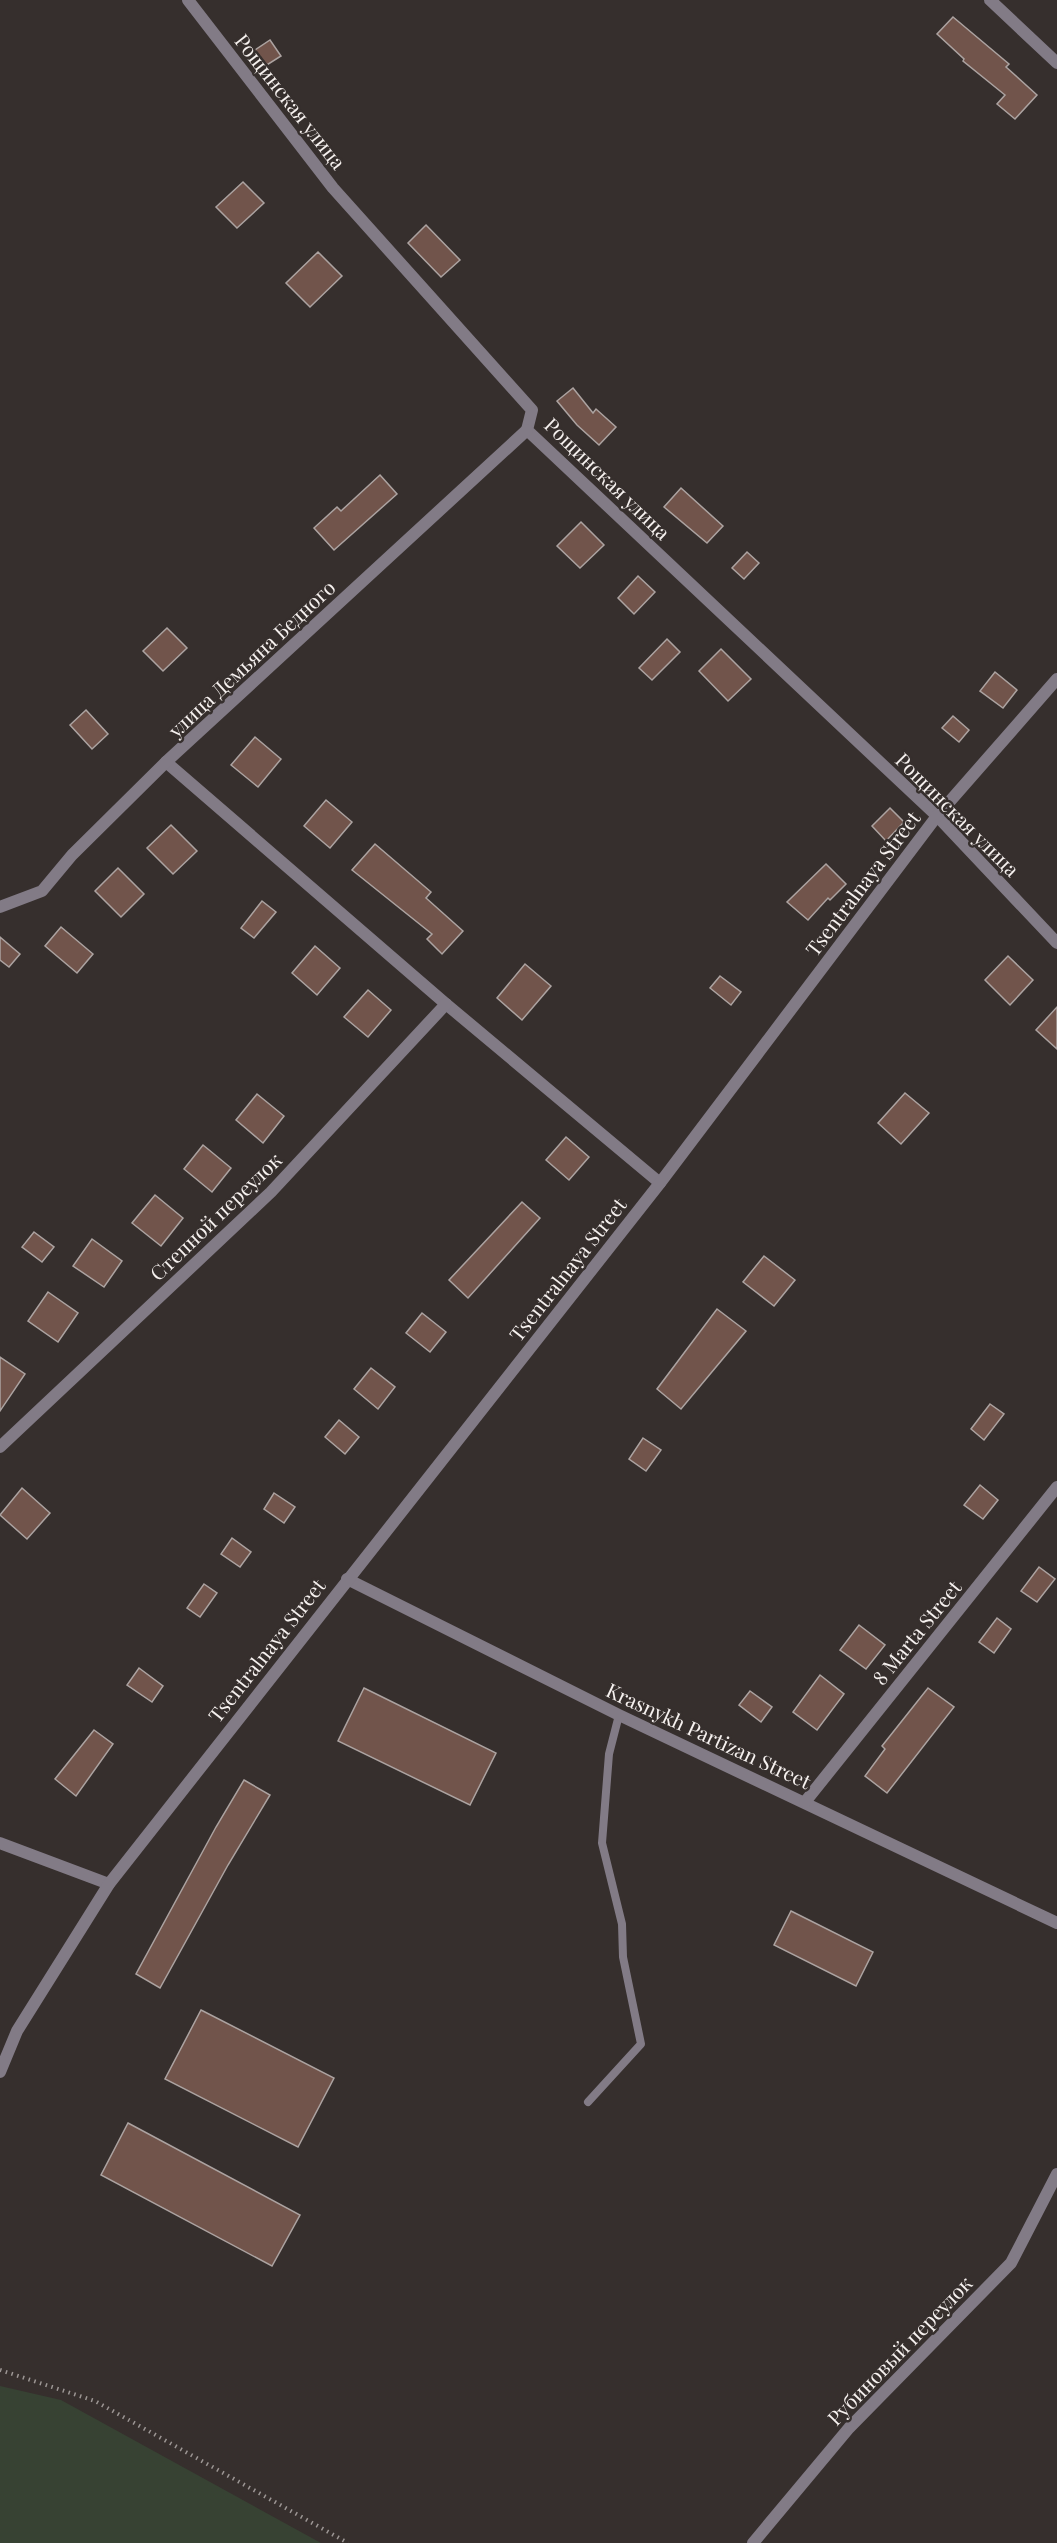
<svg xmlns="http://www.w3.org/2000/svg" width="1057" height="2543" font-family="'Playfair Display',serif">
<rect width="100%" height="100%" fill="#362f2d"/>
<polygon fill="#374233" points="0,2386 61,2400 321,2543 0,2543"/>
<g fill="#71544b" stroke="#aca3a1" stroke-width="1.5">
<polygon points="953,17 1009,64 1006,67 1037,95 1015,119 997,104 1005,95 963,61 964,59 937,34"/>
<polygon points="270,40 281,56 259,70 249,54"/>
<polygon points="243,182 264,203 237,228 216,207"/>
<polygon points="426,225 460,260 441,277 408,243"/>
<polygon points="318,252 342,276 310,307 286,283"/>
<polygon points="573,388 593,413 596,409 616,427 599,445 577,425 557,401"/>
<polygon points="380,475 397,494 334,550 314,528 337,507 341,511"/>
<polygon points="681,488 723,526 707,543 664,507"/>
<polygon points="581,522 604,545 580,568 557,546"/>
<polygon points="747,552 759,563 744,579 732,568"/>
<polygon points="638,576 655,592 634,614 618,598"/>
<polygon points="167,628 187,648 163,671 143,651"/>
<polygon points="667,639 680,652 652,680 639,668"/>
<polygon points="721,649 751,679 728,701 699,671"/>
<polygon points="995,672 1017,690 1003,708 980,691"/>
<polygon points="86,710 108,734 92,749 70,725"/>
<polygon points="953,716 969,730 959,742 942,728"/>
<polygon points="255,737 281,759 258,787 231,765"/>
<polygon points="326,800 352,822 330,848 304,826"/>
<polygon points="890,808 904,822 886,841 872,826"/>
<polygon points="171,825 197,851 173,874 147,848"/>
<polygon points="375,844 431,892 426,898 463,931 442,954 427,939 432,934 352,870"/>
<polygon points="826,864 846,884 830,900 828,898 808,920 787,902"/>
<polygon points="118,868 144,894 121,917 95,891"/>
<polygon points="262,901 276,912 254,938 241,928"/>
<polygon points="61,927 93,954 77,973 45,946"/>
<polygon points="0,937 20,954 9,967 0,960"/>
<polygon points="315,946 340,968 317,995 292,973"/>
<polygon points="1008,956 1033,980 1010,1005 985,980"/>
<polygon points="525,964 551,986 522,1020 497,998"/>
<polygon points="720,976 741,992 731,1005 710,988"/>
<polygon points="368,990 391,1010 368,1037 344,1017"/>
<polygon points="1057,1007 1057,1049 1036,1030"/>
<polygon points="905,1093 929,1113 901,1144 878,1123"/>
<polygon points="257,1094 284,1116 263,1143 236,1120"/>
<polygon points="566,1137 589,1157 569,1180 546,1160"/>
<polygon points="203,1145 231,1168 212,1192 184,1169"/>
<polygon points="155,1195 183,1218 161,1246 132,1223"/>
<polygon points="522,1202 540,1218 468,1298 449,1280"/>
<polygon points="34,1232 54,1247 42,1262 22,1247"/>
<polygon points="92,1239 122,1261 104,1287 73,1266"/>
<polygon points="764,1256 795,1280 774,1306 743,1282"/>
<polygon points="48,1292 78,1313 58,1342 28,1321"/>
<polygon points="717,1309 746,1331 681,1409 657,1389"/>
<polygon points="422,1313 446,1332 430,1352 406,1333"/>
<polygon points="0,1357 25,1374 0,1411"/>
<polygon points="371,1368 395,1387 378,1409 354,1389"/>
<polygon points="990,1404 1004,1414 984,1440 971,1429"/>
<polygon points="339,1420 359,1437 345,1454 325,1437"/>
<polygon points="643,1438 661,1450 646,1471 629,1459"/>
<polygon points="980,1485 998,1500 983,1519 964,1505"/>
<polygon points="22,1488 50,1513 27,1539 0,1515"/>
<polygon points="274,1493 295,1507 284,1523 264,1509"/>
<polygon points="232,1538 251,1552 240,1567 221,1554"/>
<polygon points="1039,1567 1055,1579 1037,1602 1021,1591"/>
<polygon points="204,1584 217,1593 200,1617 187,1608"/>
<polygon points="997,1618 1011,1629 994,1653 979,1642"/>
<polygon points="859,1625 885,1645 866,1669 840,1650"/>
<polygon points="139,1668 163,1686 152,1702 127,1685"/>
<polygon points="820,1675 844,1694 817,1730 793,1712"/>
<polygon points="364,1688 496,1753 470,1805 338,1741"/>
<polygon points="928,1688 954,1707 887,1793 865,1776 885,1749 882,1746"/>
<polygon points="750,1691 772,1707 761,1722 739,1705"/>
<polygon points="94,1730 113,1744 76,1796 55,1779"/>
<polygon points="244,1780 270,1795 228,1865 160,1988 136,1974 216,1827"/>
<polygon points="791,1911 873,1952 856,1986 774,1945"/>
<polygon points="201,2010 334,2078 298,2147 165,2079"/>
<polygon points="128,2123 300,2215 272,2266 101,2175"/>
</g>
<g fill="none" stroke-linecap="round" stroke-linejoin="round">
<polyline stroke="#9c9694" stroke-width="4" stroke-dasharray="1.5 4.5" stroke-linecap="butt" points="0,2370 95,2401 348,2543"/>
<polyline stroke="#827b86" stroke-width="8" points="588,2102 641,2044 623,1957 622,1924 602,1843 609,1754 619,1715"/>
<g stroke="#827b86" stroke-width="12">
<polyline points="188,0 333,188 532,410 527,430 937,816 1057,943"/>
<polyline points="990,0 1057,63"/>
<polyline points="166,762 446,1004 660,1183"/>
<polyline points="0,907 42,891 72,855 166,762 527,430"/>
<polyline points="0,1447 271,1192 446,1004"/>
<polyline points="347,1579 619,1715 1057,1923"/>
<polyline points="805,1802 1057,1487"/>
<polyline points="0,1843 109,1884"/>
<polyline points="0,2072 17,2031 109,1884 660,1183 937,816 1057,679"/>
<polyline points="753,2543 849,2428 1011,2263 1057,2174"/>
</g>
</g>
<g text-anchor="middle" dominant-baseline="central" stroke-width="5" stroke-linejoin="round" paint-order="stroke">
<g font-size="20" fill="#f6f1ef" stroke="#362f2d">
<text transform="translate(291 101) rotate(52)">Рощинская улица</text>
<text transform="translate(608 478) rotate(44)">Рощинская улица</text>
<text transform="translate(251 658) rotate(-43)">улица Демьяна Бедного</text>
<text transform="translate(958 814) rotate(45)">Рощинская улица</text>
<text transform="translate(862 883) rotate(-53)">Tsentralnaya Street</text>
<text transform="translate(215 1216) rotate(-44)">Степной переулок</text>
<text transform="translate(567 1269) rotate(-52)">Tsentralnaya Street</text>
<text transform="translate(916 1632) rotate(-51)">8 Marta Street</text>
<text transform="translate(266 1650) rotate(-52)">Tsentralnaya Street</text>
<text transform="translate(709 1735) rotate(25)">Krasnykh Partizan Street</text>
<text transform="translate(899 2350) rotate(-46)">Рубиновый переулок</text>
</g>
</g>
</svg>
